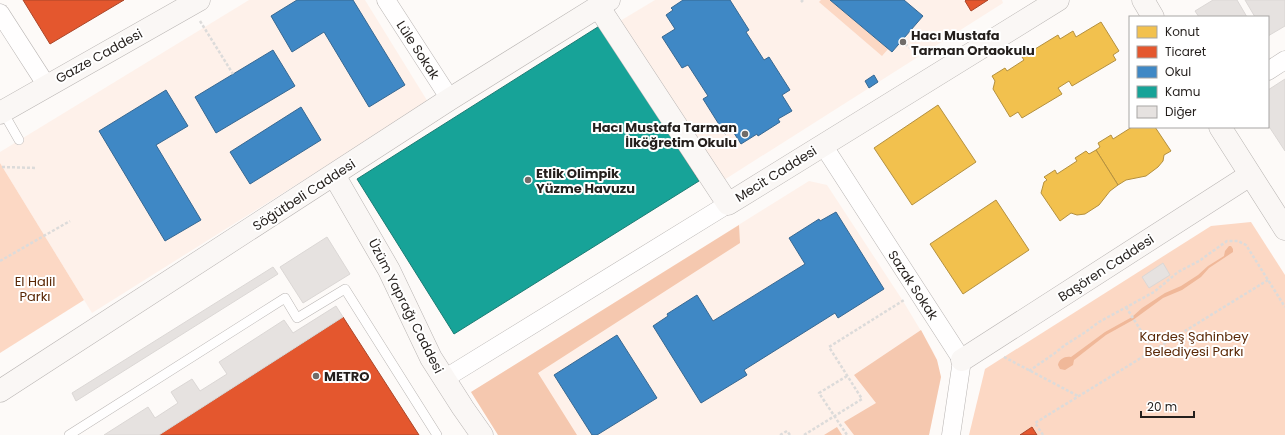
<svg xmlns="http://www.w3.org/2000/svg" width="1285" height="435" font-family="Poppins,sans-serif">
<rect width="100%" height="100%" fill="#fdfaf8"/>
<g fill="#fef1ea">
<polygon points="249,0 365,0 428,102 92,313 0,163 0,152"/>
<polygon points="655,0 1002,0 1003,3 724,180 620,21"/>
<polygon points="809,181 827,185 903,301 933,351 937,360 941,377 929,435 498,435 471,392"/>
</g>
<g fill="#fcd8c4">
<polygon points="821,0 830,0 888,49 882,56 819,2"/>
<polygon points="0,163 84,300 0,353"/>
<polygon points="1251,222 1285,275 1285,435 969,435 985,369 1211,226"/>
</g>
<g fill="#f5c8af">
<polygon points="739,225 740,243 538,373 577,435 498,435 471,392"/>
<polygon points="921,330 937,360 941,377 929,435 854,435 844,422 876,403 854,375"/>
<polygon points="837,427 842,435 824,435"/>
</g>
<path fill="#f0b899" d="M1229,246H1231L1233,249V252L1209,268L1201,277L1182,290L1163,298L1133,320L1106,335L1074,360L1073,365L1065,370L1060,369L1058,365C1059,359 1065,356 1071,357L1105,332L1132,317L1142,308L1165,293L1181,286L1198,275L1208,266L1224,256L1225,251Z"/>
<g fill="#f2c14e" stroke="#b4903f">
<polygon points="1101,22 1119,51 1113,55 1116,60 1072,86 1069,81 1058,88 1062,94 1022,118 1018,112 1010,117 993,89 995,81 992,76 1005,68 1007,71 1024,60 1022,57 1058,35 1060,39 1073,31 1076,37"/>
<polygon points="938,105 976,162 912,205 874,148"/>
<polygon points="1132,127 1155,127 1171,151 1164,155 1163,161 1158,167 1146,176 1126,180 1118,185 1096,150 1100,147 1098,143 1111,135 1113,139"/>
<polygon points="1096,150 1118,185 1110,191 1099,205 1085,214 1077,215 1071,213 1060,221 1041,193 1044,182 1047,180 1044,177 1055,170 1057,174 1077,161 1075,158 1086,151 1089,154"/>
<polygon points="996,200 1029,250 963,294 930,244"/>
</g>
<g fill="#e4572e" stroke="#aa4629">
<polygon points="23,0 124,0 50,44"/>
<polygon points="966,0 988,0 971,11 965,1"/>
<polygon points="343,317 419,435 159,435"/>
<polygon points="1032,427 1037,435 1020,435"/>
</g>
<g fill="#3f88c5" stroke="#376892">
<polygon points="297,0 353,0 405,85 369,107 324,32 292,52 271,16"/>
<polygon points="683,0 730,0 749,30 746,32 764,60 769,57 790,90 782,95 792,111 778,119 780,122 758,136 757,134 741,144 732,130 725,134 703,99 708,96 688,65 682,68 662,37 675,29 666,15 673,10 671,8"/>
<polygon points="830,0 904,0 923,16 892,52"/>
<polygon points="273,50 295,86 216,133 195,97"/>
<polygon points="874,75 878,82 869,88 865,81"/>
<polygon points="166,90 188,126 156,145 201,220 165,241 99,131"/>
<polygon points="301,107 321,140 250,184 230,152"/>
<polygon points="836,212 884,289 838,318 835,313 744,370 747,375 701,403 653,326 668,316 667,314 697,295 713,321 805,264 789,238 819,219 820,221"/>
<polygon points="617,335 657,398 597,435 592,435 554,375"/>
</g>
<polygon fill="#17a398" stroke="#1b7b73" points="601,25 699,181 454,334 357,179"/>
<g fill="#e6e2e0" stroke="#dbd7d5">
<polygon points="1213,0 1237,0 1247,17 1199,17 1195,11"/>
<polygon points="1245,0 1285,0 1285,26 1268,36 1268,17 1255,17"/>
<polygon points="1285,79 1285,151 1268,125 1268,90"/>
<polygon points="327,237 350,274 303,303 280,267"/>
<polygon points="1163,263 1170,275 1149,288 1142,277"/>
<polygon points="273,267 278,274 76,401 72,393"/>
<polygon points="336,306 343,317 159,435 104,435 148,407 155,418 178,403 171,392 192,379 200,391 227,374 219,362 284,320 293,333"/>
</g>
<g fill="none" stroke-linecap="round" stroke-linejoin="round">
<g stroke="#b9b5b3" stroke-width="10">
<g id="lane">
<polyline points="3,112 19,140"/>
<polyline points="69,435 285,298 297,318 345,289 437,435"/>
</g>
</g>
<g stroke="#b9b5b3" stroke-width="19">
<g id="street">
<polyline points="386,0 450,99"/>
<polyline points="0,13 47,86"/>
<polyline points="1268,71 1285,60"/>
<polyline points="823,145 962,360 951,435"/>
<polyline points="444,379 728,204"/>
</g>
</g>
<g stroke="#b9b5b3" stroke-width="23">
<g id="secondary">
<polyline points="1143,0 1153,17"/>
<polyline points="598,6 728,204 1058,0"/>
<polyline points="0,113 199,0"/>
<polyline points="1220,127 1285,229"/>
<polyline points="334,175 389,270 431,358 463,408 482,435"/>
<polyline points="962,360 1250,175"/>
<polyline points="0,391 450,99 609,0"/>
</g>
</g>
<g stroke="#dcdbda" stroke-width="2.5" stroke-dasharray="3 2" stroke-linecap="butt">
<polyline points="801,2 803,0"/>
<polyline points="200,21 233,74"/>
<polyline points="901,41 913,50"/>
<polyline points="2,167 37,168"/>
<polyline points="0,261 70,221"/>
<polyline points="1126,307 1153,350"/>
<polyline points="1004,357 1078,396"/>
<polyline points="1029,371 1055,353 1065,345 1084,333 1099,322 1154,292 1178,272 1199,261 1227,241 1238,241 1246,245 1285,307"/>
<polyline points="847,376 819,393 847,435"/>
<polyline points="780,435 787,431 790,435"/>
<polyline points="804,435 862,399 829,347 904,300"/>
<polyline points="1043,435 1035,423 1268,280"/>
</g>
<use href="#lane" stroke="#fffefe" stroke-width="9"/>
<use href="#street" stroke="#fffefe" stroke-width="18"/>
<use href="#secondary" stroke="#faf7f5" stroke-width="22"/>
</g>
<g fill="#706c69" stroke="#fff" stroke-width="1.5">
<circle cx="903" cy="42" r="4"/>
<circle cx="745" cy="134" r="4"/>
<circle cx="528" cy="180" r="4"/>
<circle cx="316" cy="376" r="4"/>
</g>
<g text-anchor="middle" dominant-baseline="central" stroke-width="4" stroke-linejoin="round" paint-order="stroke">
<g font-size="13" font-weight="bold" fill="#241f1c" stroke="#fff" text-anchor="start">
<text x="911" y="35">Hacı Mustafa<tspan x="911" dy="15">Tarman Ortaokulu</tspan></text>
<text x="737" y="127" text-anchor="end">Hacı Mustafa Tarman<tspan x="737" dy="15">İlköğretim Okulu</tspan></text>
<text x="536" y="173">Etlik Olimpik<tspan x="536" dy="15">Yüzme Havuzu</tspan></text>
<text x="324" y="376">METRO</text>
</g>
<g font-size="13" fill="#241f1c" stroke="#fff">
<text transform="translate(418 50) rotate(57)">Lüle Sokak</text>
<text transform="translate(99 56) rotate(-29)">Gazze Caddesi</text>
<text transform="translate(776 174) rotate(-32)">Mecit Caddesi</text>
<text transform="translate(304 195) rotate(-33)">Söğütbeli Caddesi</text>
<text transform="translate(1106 268) rotate(-33)">Başören Caddesi</text>
<text transform="translate(913 285) rotate(57)">Sazak Sokak</text>
<text transform="translate(406 306) rotate(63)">Üzüm Yaprağı Caddesi</text>
</g>
<g font-size="13" fill="#5a2806" stroke="#fff">
<text x="35" y="281">El Halil<tspan x="35" dy="15">Parkı</tspan></text>
<text x="1194" y="336">Kardeş Şahinbey<tspan x="1194" dy="15">Belediyesi Parkı</tspan></text>
</g>
</g>
<rect x="1129" y="16" width="140" height="112" fill="#ffffff" stroke="#a7a5a4"/>
<rect x="1137" y="26" width="20" height="12" fill="#f2c14e" stroke="#a7a5a4"/>
<text x="1165" y="36" font-size="12" fill="#241f1c">Konut</text>
<rect x="1137" y="46" width="20" height="12" fill="#e4572e" stroke="#a7a5a4"/>
<text x="1165" y="56" font-size="12" fill="#241f1c">Ticaret</text>
<rect x="1137" y="66" width="20" height="12" fill="#3f88c5" stroke="#a7a5a4"/>
<text x="1165" y="76" font-size="12" fill="#241f1c">Okul</text>
<rect x="1137" y="86" width="20" height="12" fill="#17a398" stroke="#a7a5a4"/>
<text x="1165" y="96" font-size="12" fill="#241f1c">Kamu</text>
<rect x="1137" y="106" width="20" height="12" fill="#e6e2e0" stroke="#a7a5a4"/>
<text x="1165" y="116" font-size="12" fill="#241f1c">Diğer</text>
<path d="M1141 411v6h53v-6" fill="none" stroke="#241f1c" stroke-width="2"/>
<text x="1147" y="411" font-size="12" fill="#241f1c" stroke="#ffffff" stroke-width="3" paint-order="stroke">20 m</text>
</svg>
